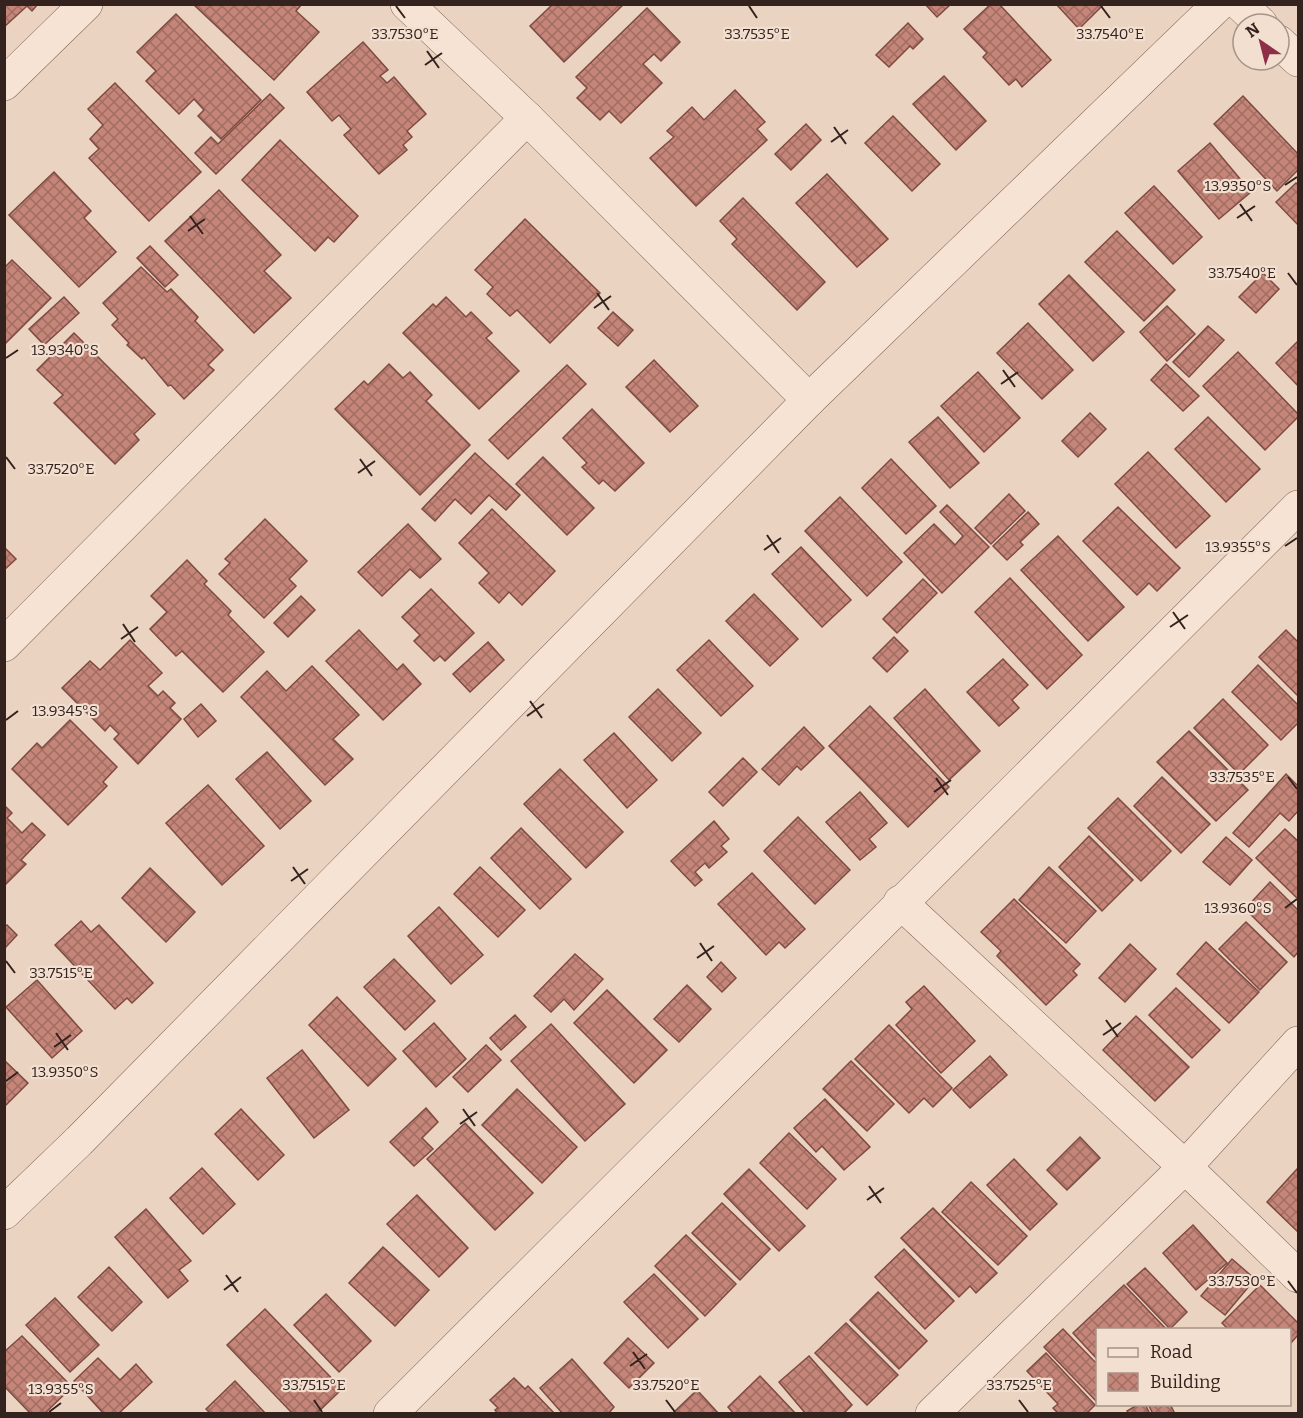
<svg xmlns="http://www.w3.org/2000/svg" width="1303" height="1418" font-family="Bitter,serif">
<defs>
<pattern id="building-cross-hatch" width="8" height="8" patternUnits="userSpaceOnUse" patternTransform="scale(1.5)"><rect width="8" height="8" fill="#c58679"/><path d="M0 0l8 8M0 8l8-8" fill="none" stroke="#a16d63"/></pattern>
</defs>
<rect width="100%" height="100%" fill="#ead3c1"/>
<g fill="url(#building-cross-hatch)" stroke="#7f4a42" stroke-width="1.5">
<polygon points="4,4 38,4 32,11 27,6 4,27"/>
<polygon points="193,4 302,4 296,11 319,32 274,80"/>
<polygon points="553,4 624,4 564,62 530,26"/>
<polygon points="925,4 951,4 937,17"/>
<polygon points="991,4 999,4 1051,60 1022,87 1016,79 1009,85 983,57 987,53 964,29"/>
<polygon points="1056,4 1104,4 1079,29"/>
<polygon points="647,8 680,42 661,61 654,54 643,64 662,83 621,123 609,111 600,120 577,98 587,88 576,77"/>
<polygon points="176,14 261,100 221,139 198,116 204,110 194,99 179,114 146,81 156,71 137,52"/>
<polygon points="908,23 923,39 913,49 910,46 889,67 876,55"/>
<polygon points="363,42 388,70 380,76 387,83 394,77 426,114 407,131 412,137 403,145 407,150 379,174 344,135 351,129 339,115 332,121 307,92"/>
<polygon points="944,76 986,121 956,150 913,104"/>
<polygon points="115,83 201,172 149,221 89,158 99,149 90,139 103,125 88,109"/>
<polygon points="735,90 765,122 757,129 767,140 696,206 650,158 674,137 667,131 692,107 704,120"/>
<polygon points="270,94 284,108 216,174 195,153 211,137 218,144"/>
<polygon points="1243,96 1298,154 1298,170 1277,191 1214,124"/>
<polygon points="893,116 940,164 912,191 865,143"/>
<polygon points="806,124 821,140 791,170 775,154"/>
<polygon points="280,140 358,216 334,242 328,237 315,251 242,180"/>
<polygon points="1210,143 1251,192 1219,219 1178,171"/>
<polygon points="54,172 91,211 84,218 116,252 79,287 9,215"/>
<polygon points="827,174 888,239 857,267 796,203"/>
<polygon points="1296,183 1298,185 1298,225 1276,202"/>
<polygon points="1154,186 1202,237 1173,264 1125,213"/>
<polygon points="219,190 281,255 264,271 291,298 254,333 165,241"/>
<polygon points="743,198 825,282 797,310 732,244 737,239 720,221"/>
<polygon points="525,219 600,293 550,343 517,310 510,316 487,294 493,287 475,270"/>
<polygon points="1117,231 1175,290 1144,321 1085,262"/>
<polygon points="150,246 178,275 165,287 137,258"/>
<polygon points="12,260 51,298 4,345 4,268"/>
<polygon points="141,267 167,292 171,289 198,317 195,321 223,350 208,365 214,370 184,399 171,385 168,386 144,357 142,359 127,345 129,343 112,325 118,319 103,303"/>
<polygon points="1263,273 1279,289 1256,313 1239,297"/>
<polygon points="1069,275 1124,332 1093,361 1039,304"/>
<polygon points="64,297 79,313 44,345 29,329"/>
<polygon points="446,297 466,317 471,312 492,333 486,338 519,371 479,409 403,333 433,304 436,307"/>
<polygon points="1167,306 1195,334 1167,361 1140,332"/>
<polygon points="613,312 633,330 618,346 598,328"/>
<polygon points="1028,323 1073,370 1042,399 997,353"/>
<polygon points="1208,326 1224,340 1189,377 1173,362"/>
<polygon points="74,333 155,414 134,434 139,440 115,464 54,403 63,395 37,370"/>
<polygon points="1298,341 1298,386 1276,363"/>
<polygon points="1238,352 1298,414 1298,417 1265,450 1203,386"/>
<polygon points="654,360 698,406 670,432 626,387"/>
<polygon points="389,364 403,378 410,372 432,395 426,401 470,445 420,495 335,409 364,381 368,385"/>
<polygon points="1166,364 1199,396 1183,411 1151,380"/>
<polygon points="567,365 586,384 508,459 489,440"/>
<polygon points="978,372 1020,418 984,452 941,406"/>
<polygon points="592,409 644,463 615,491 603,480 599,484 582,467 587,463 563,438"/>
<polygon points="1090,413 1106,429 1078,457 1062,441"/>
<polygon points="938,417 979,463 950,488 909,442"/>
<polygon points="1208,417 1260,469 1226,502 1175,449"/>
<polygon points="1148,452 1210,516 1176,548 1115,484"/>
<polygon points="475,453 520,495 506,510 489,495 471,514 455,499 435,521 422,509"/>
<polygon points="543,457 594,508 567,535 516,484"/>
<polygon points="891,459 936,506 906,534 862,488"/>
<polygon points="1009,494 1025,511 991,544 975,528"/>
<polygon points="840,497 902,562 867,596 805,531"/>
<polygon points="947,505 989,547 942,593 904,553 934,524 955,545 963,536 940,512"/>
<polygon points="1118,507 1180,568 1157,591 1149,583 1137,595 1083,541"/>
<polygon points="492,509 555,571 522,605 509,592 499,603 479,583 489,573 459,543"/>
<polygon points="1028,512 1039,524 1020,542 1023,545 1007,560 993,546"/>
<polygon points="265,519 307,561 289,579 296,586 264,618 219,574 230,563 225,559"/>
<polygon points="408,524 441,559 420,578 410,569 382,596 358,572"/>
<polygon points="1058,536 1124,607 1088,641 1021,570"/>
<polygon points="4,547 16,559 4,570"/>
<polygon points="801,547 851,600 822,627 772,574"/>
<polygon points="187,560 207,581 204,584 231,611 228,615 264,652 223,692 182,651 176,656 150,629 167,612 151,596"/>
<polygon points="1010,578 1082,655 1047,689 975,612"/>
<polygon points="923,579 937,593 897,633 883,619"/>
<polygon points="431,589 474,633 445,661 440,656 434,661 414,641 420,635 402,617"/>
<polygon points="754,594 798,639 770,666 726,621"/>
<polygon points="301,596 315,610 288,637 274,623"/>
<polygon points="359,630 397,670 403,664 421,684 383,720 326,661"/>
<polygon points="1286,630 1298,642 1298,696 1259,657"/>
<polygon points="894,637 908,651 887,672 873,658"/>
<polygon points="130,640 162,673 148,686 158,696 163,691 175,703 170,708 181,719 138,764 114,739 119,734 110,725 105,731 62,688 90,661 100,670"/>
<polygon points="709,640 753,686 721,716 677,670"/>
<polygon points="488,642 504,660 470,692 453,674"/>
<polygon points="1003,659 1028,685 1012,700 1019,708 999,726 967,692"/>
<polygon points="1258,665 1298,705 1298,723 1281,740 1232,692"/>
<polygon points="312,666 359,715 333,739 353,759 325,785 241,697 267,671 286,691"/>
<polygon points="658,689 701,733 672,761 629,717"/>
<polygon points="925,689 980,751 949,780 894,718"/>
<polygon points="1223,699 1268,745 1239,774 1194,728"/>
<polygon points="201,704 216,721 198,737 184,719"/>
<polygon points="870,706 949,787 908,827 829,746"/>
<polygon points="70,720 117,767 103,782 107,786 68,825 12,769 37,743 42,748"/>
<polygon points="804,727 824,748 801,770 797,766 779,785 762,769"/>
<polygon points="1189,731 1248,790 1216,821 1157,762"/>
<polygon points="614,733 657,780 627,808 584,760"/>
<polygon points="267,752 311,801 280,829 236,779"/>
<polygon points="743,758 757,772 723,806 709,792"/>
<polygon points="560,769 623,832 586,868 524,804"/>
<polygon points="1286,774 1298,786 1298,811 1289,821 1280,813 1249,847 1233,833"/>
<polygon points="1162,777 1210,824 1181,853 1134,806"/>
<polygon points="208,785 264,846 222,885 166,823"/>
<polygon points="860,792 887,823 869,839 876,847 860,860 826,822"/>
<polygon points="1118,798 1171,851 1141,881 1088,828"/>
<polygon points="4,805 12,813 7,818 22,833 32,823 45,835 21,860 26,864 4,886"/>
<polygon points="798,817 850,870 815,904 764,851"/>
<polygon points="714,821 729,839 721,846 727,852 709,868 705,863 695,872 702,880 695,886 671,861"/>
<polygon points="521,828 571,879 540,909 491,858"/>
<polygon points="1285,829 1298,841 1298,899 1256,858"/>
<polygon points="1089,836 1133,880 1102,911 1059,867"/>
<polygon points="1226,837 1252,860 1230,885 1203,862"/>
<polygon points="480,867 525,910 498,937 454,894"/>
<polygon points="1049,867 1096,911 1066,943 1019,900"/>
<polygon points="150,868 195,912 166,942 122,898"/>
<polygon points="752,873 805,929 785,948 779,942 766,955 718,904"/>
<polygon points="1270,882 1298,910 1298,952 1294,957 1245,909"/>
<polygon points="1014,899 1080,964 1073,971 1077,975 1046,1005 997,956 1001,951 981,932"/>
<polygon points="439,907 483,955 451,984 408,936"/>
<polygon points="81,921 91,932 99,925 153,983 132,1003 127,998 115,1009 55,945"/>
<polygon points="1246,922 1287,962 1260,990 1219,949"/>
<polygon points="7,925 17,935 4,949 4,927"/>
<polygon points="1206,942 1259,992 1229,1023 1177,974"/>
<polygon points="1130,944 1156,969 1125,1002 1099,978"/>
<polygon points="575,954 603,979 574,1010 564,999 551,1012 534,996"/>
<polygon points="394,959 435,1001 405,1030 364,987"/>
<polygon points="721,962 736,978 722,992 707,977"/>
<polygon points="37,980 82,1031 52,1058 6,1007"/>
<polygon points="687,985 711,1009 679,1042 654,1019"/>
<polygon points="924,986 975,1041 941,1073 896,1025 912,1009 906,1002"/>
<polygon points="1176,988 1220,1030 1192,1058 1149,1015"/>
<polygon points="607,990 667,1050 634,1083 574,1023"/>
<polygon points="337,997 396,1059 368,1086 309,1025"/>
<polygon points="515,1015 526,1027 501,1050 490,1038"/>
<polygon points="1136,1016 1189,1067 1155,1101 1103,1050"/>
<polygon points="434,1023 466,1059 436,1087 403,1051"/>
<polygon points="551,1024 625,1104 585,1141 511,1061"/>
<polygon points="889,1025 952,1088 933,1107 924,1098 909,1113 855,1059"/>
<polygon points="486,1045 501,1060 468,1092 453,1077"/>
<polygon points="302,1050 349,1110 314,1138 267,1078"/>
<polygon points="990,1056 1007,1075 970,1108 953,1090"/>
<polygon points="4,1060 28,1083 4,1107"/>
<polygon points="851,1061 894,1104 867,1131 823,1089"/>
<polygon points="517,1089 577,1147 542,1183 482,1125"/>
<polygon points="825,1099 870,1147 844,1170 822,1146 816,1152 794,1128"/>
<polygon points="426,1108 438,1122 422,1138 433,1149 414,1166 390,1142"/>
<polygon points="241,1109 284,1155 258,1180 215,1134"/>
<polygon points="465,1123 533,1193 495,1230 427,1159"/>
<polygon points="789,1133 836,1179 807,1209 760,1163"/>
<polygon points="1080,1137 1100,1158 1067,1190 1047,1170"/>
<polygon points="1014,1159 1057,1204 1030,1230 987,1185"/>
<polygon points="202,1168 235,1204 203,1234 170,1198"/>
<polygon points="1298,1168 1298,1232 1267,1202"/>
<polygon points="749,1169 805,1226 779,1251 724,1194"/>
<polygon points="971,1182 1027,1236 998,1265 942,1212"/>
<polygon points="417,1195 468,1248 439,1277 387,1224"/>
<polygon points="722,1203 770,1249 740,1280 692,1233"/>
<polygon points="933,1208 997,1273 976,1293 970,1286 959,1297 901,1238"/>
<polygon points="146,1209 191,1261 179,1270 188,1281 168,1298 115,1237"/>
<polygon points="1193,1225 1227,1263 1196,1290 1163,1253"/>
<polygon points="686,1235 736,1284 705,1316 655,1266"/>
<polygon points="383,1247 429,1290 395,1326 349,1283"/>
<polygon points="904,1249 954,1301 925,1329 875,1277"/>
<polygon points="1232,1259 1255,1279 1225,1315 1201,1296"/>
<polygon points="109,1267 142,1302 112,1331 78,1297"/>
<polygon points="1145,1268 1187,1312 1170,1329 1127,1284"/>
<polygon points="654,1274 698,1319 668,1348 624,1302"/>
<polygon points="1124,1285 1167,1330 1098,1330 1098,1360 1073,1333"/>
<polygon points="1260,1285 1298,1323 1298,1335 1290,1344 1290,1330 1229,1330 1222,1323"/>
<polygon points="878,1292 927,1341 899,1369 850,1320"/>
<polygon points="326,1294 371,1341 339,1372 294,1325"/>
<polygon points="55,1298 99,1345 70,1372 26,1325"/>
<polygon points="265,1309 342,1389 316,1414 293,1414 227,1345"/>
<polygon points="846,1323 898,1375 867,1405 815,1353"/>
<polygon points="1063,1329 1098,1365 1098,1399 1096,1401 1044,1347"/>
<polygon points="22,1336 72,1387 44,1414 31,1414 4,1386 4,1352"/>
<polygon points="628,1338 654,1363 629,1388 604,1363"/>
<polygon points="1046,1353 1095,1405 1086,1414 1059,1414 1053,1408 1058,1404 1027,1371"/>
<polygon points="809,1356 852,1405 843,1414 806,1414 779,1382"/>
<polygon points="98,1358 120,1380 136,1364 152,1382 118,1414 104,1414 74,1381"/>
<polygon points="572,1359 614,1407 608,1414 563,1414 540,1388"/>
<polygon points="760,1376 796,1414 734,1414 728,1407"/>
<polygon points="514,1378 525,1389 528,1386 555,1414 498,1414 495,1410 498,1408 490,1400"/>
<polygon points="235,1381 266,1414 211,1414 206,1409"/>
<polygon points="697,1390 719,1414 672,1414"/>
<polygon points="1139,1404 1145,1404 1150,1414 1129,1414 1127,1411"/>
<polygon points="1148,1404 1170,1404 1175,1414 1153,1414"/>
</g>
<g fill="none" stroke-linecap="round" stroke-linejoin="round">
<g stroke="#82655a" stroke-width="34">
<g id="street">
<polyline points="407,4 527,118 809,400"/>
<polyline points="1240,4 1261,24"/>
<polyline points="1279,42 1298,60"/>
<polyline points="4,84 86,4"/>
<polyline points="4,645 527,118"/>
<polyline points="900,902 1185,1167 1298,1276"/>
<polyline points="4,1213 79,1141 809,400 1219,4"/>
<polyline points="390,1414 1298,507"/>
<polyline points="932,1414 1185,1167 1298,1043"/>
</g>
</g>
<use href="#street" stroke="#f6e3d3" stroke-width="33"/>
</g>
<path fill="none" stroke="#33221d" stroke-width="2" d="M396,6L405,18M749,6L757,18M1101,6L1110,18M427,51L439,68M425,65L442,53M834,127L846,144M831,142L848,130M1285,185L1297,177M1240,204L1252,221M190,216L203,234M1237,218L1255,206M188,231L205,219M1288,273L1297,285M597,293L609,310M594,308L611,296M6,358L18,350M1003,370L1015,387M1001,384L1018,372M6,457L15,469M360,459L372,476M358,473L375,461M767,535L779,553M1285,546L1297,538M764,550L781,538M1173,612L1185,629M123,624L135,642M1170,627L1188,615M121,639L138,627M530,701L542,718M527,716L544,704M6,720L18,711M1288,777L1297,789M936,778L948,795M934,792L951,780M293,867L305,884M291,881L308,869M1285,908L1297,899M700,943L712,961M697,958L714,946M6,961L15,973M1106,1020L1118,1037M56,1033L68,1050M1103,1035L1121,1023M54,1047L71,1035M6,1081L18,1072M463,1109L475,1126M460,1124L477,1112M869,1186L881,1203M867,1200L884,1188M226,1275L238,1292M1288,1281L1297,1293M224,1290L241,1277M633,1352L645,1369M630,1366L647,1354M314,1400L322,1412M666,1400L675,1412M1019,1400L1028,1412M49,1412L61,1403"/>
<g font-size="15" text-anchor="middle" fill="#33221d" stroke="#f2dfd0" stroke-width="4.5" stroke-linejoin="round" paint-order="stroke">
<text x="405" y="39">33.7530°E</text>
<text x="1110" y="39">33.7540°E</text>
<text x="757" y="39">33.7535°E</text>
<text x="1238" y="191">13.9350°S</text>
<text x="1242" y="278">33.7540°E</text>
<text x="65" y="355">13.9340°S</text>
<text x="61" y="474">33.7520°E</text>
<text x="1238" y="552">13.9355°S</text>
<text x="65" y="716">13.9345°S</text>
<text x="1242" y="782">33.7535°E</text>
<text x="1238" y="913">13.9360°S</text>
<text x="61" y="978">33.7515°E</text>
<text x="65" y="1077">13.9350°S</text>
<text x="1242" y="1286">33.7530°E</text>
<text x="314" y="1390">33.7515°E</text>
<text x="666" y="1390">33.7520°E</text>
<text x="1019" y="1390">33.7525°E</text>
<text x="61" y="1394">13.9355°S</text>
</g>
<rect width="1303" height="1418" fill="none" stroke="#33221d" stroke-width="12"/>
<rect x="1096" y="1328" width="195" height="78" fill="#f2dfd0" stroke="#a69388" stroke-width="1.5"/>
<rect x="1108" y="1348" width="30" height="9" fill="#f6e3d3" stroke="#a69388" stroke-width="1.5"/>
<text x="1150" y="1358" font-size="18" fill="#33221d">Road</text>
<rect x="1108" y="1373" width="30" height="18" fill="url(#building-cross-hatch)" stroke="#a69388" stroke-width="1.5"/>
<text x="1150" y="1388" font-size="18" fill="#33221d">Building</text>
<g transform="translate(1261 42) rotate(325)"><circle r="28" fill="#f2dfd0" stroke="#a69388" stroke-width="1.5"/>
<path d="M0-4.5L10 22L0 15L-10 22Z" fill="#8c2f47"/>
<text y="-9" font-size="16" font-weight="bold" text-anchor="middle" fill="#33221d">N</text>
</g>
</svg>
